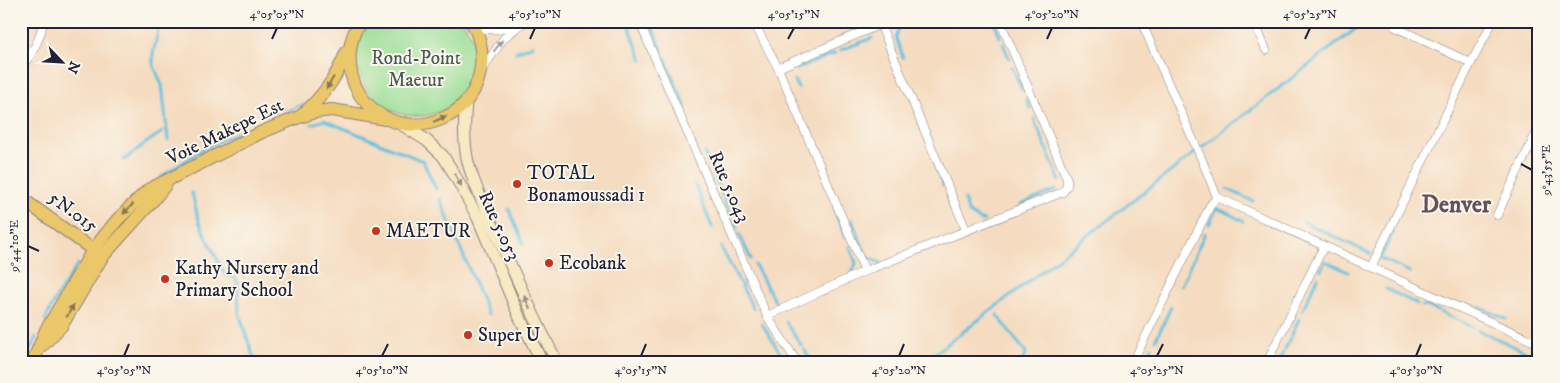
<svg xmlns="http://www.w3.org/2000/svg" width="1560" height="383" font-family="'IM FELL DW Pica',serif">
<rect width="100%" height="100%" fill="#fbf7ec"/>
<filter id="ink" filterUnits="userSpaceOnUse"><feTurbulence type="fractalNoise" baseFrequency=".02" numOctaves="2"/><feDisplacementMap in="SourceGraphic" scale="10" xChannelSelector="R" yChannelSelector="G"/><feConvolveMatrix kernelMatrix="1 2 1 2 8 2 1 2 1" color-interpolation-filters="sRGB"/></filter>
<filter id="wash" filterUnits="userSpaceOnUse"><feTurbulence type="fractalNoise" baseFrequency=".0096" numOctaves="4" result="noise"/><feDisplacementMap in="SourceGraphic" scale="20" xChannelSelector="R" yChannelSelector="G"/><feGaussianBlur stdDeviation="1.12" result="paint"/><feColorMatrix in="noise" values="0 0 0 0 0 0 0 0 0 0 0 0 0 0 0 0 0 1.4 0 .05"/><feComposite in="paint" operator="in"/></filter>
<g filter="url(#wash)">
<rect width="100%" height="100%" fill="#f5dcc0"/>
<path fill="#9bde96" stroke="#5e8068" d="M371,21H463C466,27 470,32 472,38C475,48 475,59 473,68C463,129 381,133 360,75C353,56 359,37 371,21Z"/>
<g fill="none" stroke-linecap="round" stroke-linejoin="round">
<g stroke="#5fbede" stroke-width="3">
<polyline points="160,21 153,54 153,64 162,85 168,140"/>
<polyline points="627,21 642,60"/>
<polyline points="650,21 662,50"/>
<polyline points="994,21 1000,37"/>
<polyline points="1353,21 1357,29"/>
<polyline points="1003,44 1009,58"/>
<polyline points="841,50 872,38"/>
<polyline points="516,52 533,45"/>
<polyline points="903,57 896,38 900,26 911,21"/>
<polyline points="665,58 675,82"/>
<polyline points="1012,67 1022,89"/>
<polyline points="797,69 835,53"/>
<polyline points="794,80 798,88"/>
<polyline points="676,85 686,107"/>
<polyline points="1026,99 1030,108"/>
<polyline points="287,111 303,104"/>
<polyline points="1034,119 1060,181"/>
<polyline points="312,124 324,120 423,161 436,189"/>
<polyline points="705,153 709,164"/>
<polyline points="124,160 143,145 162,132"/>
<polyline points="936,167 943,186"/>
<polyline points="714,176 730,214"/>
<polyline points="161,177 203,149 238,132"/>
<polyline points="695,185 712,227"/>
<polyline points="1227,189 1253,201"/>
<polyline points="192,193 199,222 225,275 235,278 238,283 239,313 255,362"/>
<polyline points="947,196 958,223"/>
<polyline points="440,199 488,315"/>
<polyline points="964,200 969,213 982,221 984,220"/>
<polyline points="1020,205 1056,190"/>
<polyline points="834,207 845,237"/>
<polyline points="509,209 523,243"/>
<polyline points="733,220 737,228"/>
<polyline points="852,220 867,257 881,263"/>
<polyline points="1304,222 1371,254"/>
<polyline points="1209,224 1217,208 1243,221"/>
<polyline points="739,234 751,259"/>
<polyline points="721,247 753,308"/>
<polyline points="850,247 856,263 851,276"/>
<polyline points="1382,255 1393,232"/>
<polyline points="1380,258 1410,272"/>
<polyline points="755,265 777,305"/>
<polyline points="1321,270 1325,261 1348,272"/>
<polyline points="1181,286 1205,233"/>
<polyline points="1386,289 1417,304"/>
<polyline points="778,306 803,295"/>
<polyline points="1422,306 1427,306 1472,327"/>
<polyline points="1480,307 1506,319"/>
<polyline points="1302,311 1318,277"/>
<polyline points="997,315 1026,353 1022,362"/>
<polyline points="45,320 56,298 78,264"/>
<polyline points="786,322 801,345"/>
<polyline points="762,324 786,362"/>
<polyline points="1478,330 1539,358"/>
<polyline points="1156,339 1171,307"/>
<polyline points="804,349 812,362"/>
<polyline points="1285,349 1299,319"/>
<polyline points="25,362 36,337"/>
<polyline points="924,362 1366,21"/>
<polyline points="1145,362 1152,347"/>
<polyline points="1279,362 1283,353"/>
</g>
</g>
</g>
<g filter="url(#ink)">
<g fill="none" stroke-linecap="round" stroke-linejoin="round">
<g stroke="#8c7f7e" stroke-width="9">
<g id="minor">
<polyline points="639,21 767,316 797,362"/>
<polyline points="753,21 778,68 865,271"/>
<polyline points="1141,21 1202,160 1217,197 1539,344"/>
<polyline points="1254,21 1266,50"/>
<polyline points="880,24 966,230"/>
<polyline points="1395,27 1471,63"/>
<path d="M475,28C494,31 511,29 529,21"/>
<path d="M21,68C32,54 41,39 43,21"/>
<polyline points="483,68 504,38 519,26"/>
<polyline points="778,68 888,21"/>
<polyline points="1497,215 1539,127"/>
<polyline points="1371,267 1471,63 1493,21"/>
<polyline points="767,316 865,271 1063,192 1067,186 1067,179 1000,21"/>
<polyline points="1133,362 1211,204 1217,197"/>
<polyline points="1267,362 1324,246"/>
</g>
</g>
<g stroke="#8c7f7e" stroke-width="13">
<g id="secondary">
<path d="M466,101C464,123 463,145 469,166C476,190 488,214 498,237C517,279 535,321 557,362"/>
<polyline points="399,123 426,140 443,156 453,172 478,218 519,316 542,362"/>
</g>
</g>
<g stroke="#8c7f7e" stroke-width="14">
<g id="primary">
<path d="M360,21C325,80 383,148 446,117C461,110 473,96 478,80C484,60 482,39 471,21"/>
<path d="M303,114C324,95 336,78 347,51"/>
<polyline points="21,198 100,255"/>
<polyline points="44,344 62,325 102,257 155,198 166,184"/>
<polyline points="33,362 46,330 93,250 118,219 148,190 262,132 299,117 315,112 332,110 386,119"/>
</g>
</g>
<use href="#minor" stroke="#fff" stroke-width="8"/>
<use href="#secondary" stroke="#f7e9c3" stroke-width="11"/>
<use href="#primary" stroke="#eac769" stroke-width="12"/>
</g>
<defs><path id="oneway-solid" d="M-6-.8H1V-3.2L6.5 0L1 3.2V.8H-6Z" transform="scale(1.25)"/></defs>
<use fill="#9c9ca7" href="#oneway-solid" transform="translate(498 46) rotate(-52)"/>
<g fill="#867452">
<use href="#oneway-solid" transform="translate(330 83) rotate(121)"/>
<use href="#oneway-solid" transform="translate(440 119) rotate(-23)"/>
<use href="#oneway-solid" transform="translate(128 209) rotate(136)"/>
<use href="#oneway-solid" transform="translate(70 311) rotate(-60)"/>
</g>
<g fill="#978f86">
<use href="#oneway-solid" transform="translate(458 180) rotate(61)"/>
<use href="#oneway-solid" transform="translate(527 302) rotate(-114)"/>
</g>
</g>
<path fill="none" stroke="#22223b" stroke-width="2" d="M272,39L277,28M530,39L535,28M788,39L794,28M1047,39L1052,28M1305,39L1310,28M1521,164L1532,170M28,246L39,251M124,356L129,344M382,356L388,344M641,356L646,344M899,356L904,344M1157,356L1163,344M1416,356L1421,344"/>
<g fill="#c8321e" stroke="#fbf7ec" stroke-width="2">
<circle cx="517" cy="184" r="5"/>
<circle cx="376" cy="231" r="5"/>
<circle cx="549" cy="263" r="5"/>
<circle cx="165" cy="279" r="5"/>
<circle cx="468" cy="335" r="5"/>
</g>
<g text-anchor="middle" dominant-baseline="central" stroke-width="4" stroke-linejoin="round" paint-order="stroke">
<g font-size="19" fill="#465a56" stroke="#fbf7ec">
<text x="416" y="58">Rond-Point<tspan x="416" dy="22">Maetur</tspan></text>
</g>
<g font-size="19" fill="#22223b" stroke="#fbf7ec">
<text transform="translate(225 132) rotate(-26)">Voie Makepe Est</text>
<text transform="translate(729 187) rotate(66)">Rue 5.043</text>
<text transform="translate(73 212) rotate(36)">5N.015</text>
<text transform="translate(499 226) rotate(65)">Rue 5.053</text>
</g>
<g font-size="19" fill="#22223b" stroke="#fbf7ec" text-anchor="start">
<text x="527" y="173">TOTAL<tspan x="527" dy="22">Bonamoussadi 1</tspan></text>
<text x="386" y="231">MAETUR</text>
<text x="559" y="263">Ecobank</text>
<text x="175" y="268">Kathy Nursery and<tspan x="175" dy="22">Primary School</tspan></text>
<text x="478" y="335">Super U</text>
</g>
<g font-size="24" font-weight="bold" fill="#66505a" stroke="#fbf7ec">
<text x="1456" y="205">Denver</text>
</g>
</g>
<rect width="1560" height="383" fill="none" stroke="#fbf7ec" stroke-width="55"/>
<g transform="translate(62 62) rotate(115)" stroke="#fbf7ec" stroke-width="4" paint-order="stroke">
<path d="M0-4L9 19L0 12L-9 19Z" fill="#22223b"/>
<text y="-8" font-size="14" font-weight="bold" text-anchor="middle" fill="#22223b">N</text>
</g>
<rect x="28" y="28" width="1504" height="328" fill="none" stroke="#22223b" stroke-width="2"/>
<g font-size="12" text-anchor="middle" fill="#22223b">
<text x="277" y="18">4°05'05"N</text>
<text x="535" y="18">4°05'10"N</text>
<text x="794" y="18">4°05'15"N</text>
<text x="1052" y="18">4°05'20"N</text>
<text x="1310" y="18">4°05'25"N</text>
<text transform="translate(1546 170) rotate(-90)" y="4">9°43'55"E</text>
<text transform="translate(14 246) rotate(-90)" y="4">9°44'10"E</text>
<text x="124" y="374">4°05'05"N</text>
<text x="382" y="374">4°05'10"N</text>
<text x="641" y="374">4°05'15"N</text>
<text x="899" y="374">4°05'20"N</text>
<text x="1157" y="374">4°05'25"N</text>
<text x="1416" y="374">4°05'30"N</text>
</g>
</svg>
